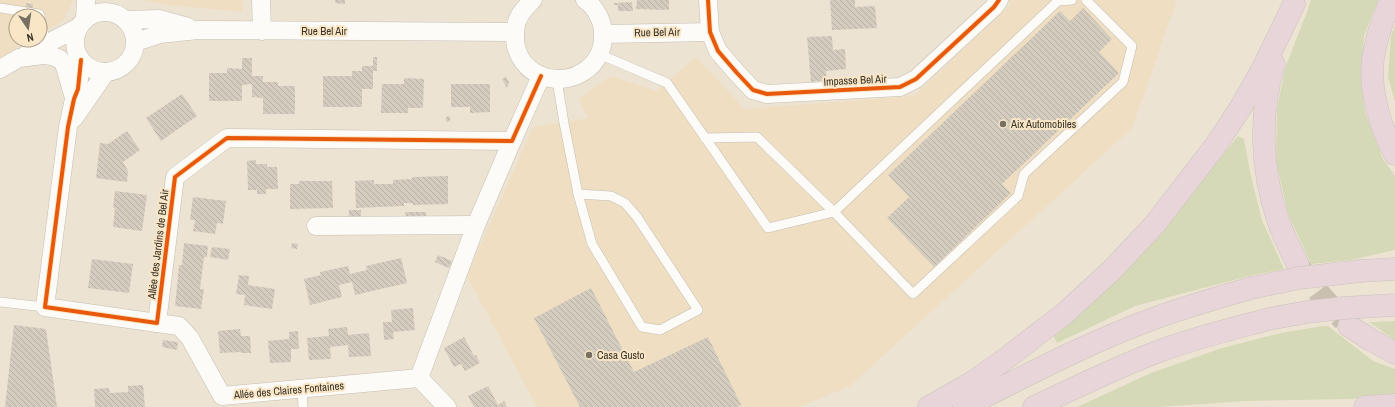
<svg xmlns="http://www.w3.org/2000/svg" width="1395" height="407" font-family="'Archivo Narrow',sans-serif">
<defs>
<pattern id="building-back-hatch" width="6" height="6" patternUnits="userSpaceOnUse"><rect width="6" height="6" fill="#d3ccbf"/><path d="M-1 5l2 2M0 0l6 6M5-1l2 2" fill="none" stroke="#b6b0a4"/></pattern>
</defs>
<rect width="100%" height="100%" fill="#ede3d2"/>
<g fill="#efdec2">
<polygon points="0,0 73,0 63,21 40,34 40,16 16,16 16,40 30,40 0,58"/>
<polygon points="144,0 242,0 243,12 160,4"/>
<polygon points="1010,0 1177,0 1132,128 850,386 799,407 537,407 467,276 533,127 589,118 579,99 610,76 656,91 696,57 745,109 914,96 1009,6"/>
</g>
<g fill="#d5d9b7">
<polygon points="1311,0 1378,0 1364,36 1361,80 1365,112 1383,159 1395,176 1395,250 1351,260 1311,264 1288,214 1276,161 1277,109 1285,68 1307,12"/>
<polygon points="1395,26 1395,102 1388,77 1391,35"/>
<polygon points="1238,136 1244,139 1250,172 1262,220 1284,269 1253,275 1135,306 1057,343 1053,335 1092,304 1173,216"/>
<polygon points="1395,321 1395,340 1369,322 1373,322"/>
<polygon points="1323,326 1328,326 1373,361 1395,369 1395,398 1245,401 1158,407 1077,407 1151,373 1222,348 1281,333"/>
</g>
<g fill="url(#building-back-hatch)">
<polygon points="335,0 345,0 345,4 335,3"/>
<polygon points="637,0 669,0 669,10 636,9"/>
<polygon points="830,0 855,0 855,7 875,6 877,28 832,30"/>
<polygon points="632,2 633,11 618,11 618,5 614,5 614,3"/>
<polygon points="26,3 33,4 33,8 25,7"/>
<polygon points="1083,8 1112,39 1099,52 1119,73 1002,184 1011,193 934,267 887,218 909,197 888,175 1060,11 1070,21"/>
<polygon points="832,36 833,50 845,49 846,69 826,71 827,80 811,82 807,37"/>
<polygon points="373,57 377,57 377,71 373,71 373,89 362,89 362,107 323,107 323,76 352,76 352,71 362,71 362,66 373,66"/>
<polygon points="242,58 252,58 252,76 263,76 263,82 278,82 278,86 295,86 295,114 263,114 263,98 252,97 252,84 242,85 242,101 209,101 209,73 227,73 227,68 242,69"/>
<polygon points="506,77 509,82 507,88 502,79"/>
<polygon points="404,78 424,79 423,108 408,108 408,113 381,113 382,84 404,84"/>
<polygon points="451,84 490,84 490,112 470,113 470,107 451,107"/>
<polygon points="182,94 197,116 161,141 146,118"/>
<polygon points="450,116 450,121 446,122 446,117"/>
<polygon points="127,131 140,150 123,162 128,171 127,182 96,178 100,143 108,144"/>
<polygon points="256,160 256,164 267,164 267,167 277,167 278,189 266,189 266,194 257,194 257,190 248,190 247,161"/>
<polygon points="448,176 448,204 413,205 413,203 404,203 404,206 356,208 355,181 374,180 374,184 393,184 393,180 412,179 412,177"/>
<polygon points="299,181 332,181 333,208 290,209 290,184 299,184"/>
<polygon points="115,191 147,195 142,231 113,227 115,208 113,208"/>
<polygon points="193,197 226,201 223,224 217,223 215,234 193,231 195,220 190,220"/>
<rect x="349" y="210" width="12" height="7"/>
<polygon points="405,212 426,212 426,216 406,216"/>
<polygon points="184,243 208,246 207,257 204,257 200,289 204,289 201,309 175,306 179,265 182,265"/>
<polygon points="292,243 298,244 297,249 291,248"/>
<polygon points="212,247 230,249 228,260 210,257"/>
<polygon points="438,255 452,261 449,268 435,262"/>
<polygon points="401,258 407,283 355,295 352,282 339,285 342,297 310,305 304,279 321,275 320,272 348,266 350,274 367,270 366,266"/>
<polygon points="92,259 133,264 129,293 88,288"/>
<polygon points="239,275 249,276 248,285 275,289 272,309 244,305 245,295 236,294"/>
<polygon points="591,288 634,372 708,337 741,405 737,407 580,407 534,318"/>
<polygon points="413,308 415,330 393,332 394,339 384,340 383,322 392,322 391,310"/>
<polygon points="14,325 46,329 57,407 5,407"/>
<polygon points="347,327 348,335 369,333 371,356 349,357 348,345 330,347 331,359 309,360 307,338 329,336 328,329"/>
<polygon points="240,329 241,336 250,336 251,353 241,353 241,352 220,353 218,331"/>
<polygon points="298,331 299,349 291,349 291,362 270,363 268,341 289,339 289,332"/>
<polygon points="464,337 474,356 476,355 480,363 465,371 461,364 454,367 444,348"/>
<polygon points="163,340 178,342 177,350 162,347"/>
<polygon points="143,385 145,407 95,407 94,389 109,388 110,393 128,392 128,386"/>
<polygon points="488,386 498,405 504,401 507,407 474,407 468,396"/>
</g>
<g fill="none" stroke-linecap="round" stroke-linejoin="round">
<polyline stroke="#c9c0b0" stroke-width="22" stroke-dasharray="22 11" stroke-linecap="butt" points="1298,265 1320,294 1344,321"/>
<g stroke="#c5bdb0" stroke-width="10">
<g id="lane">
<polyline points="0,8 39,14 40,16"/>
<polyline points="40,17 46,44"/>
<polyline points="599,54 667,83 768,228 834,212 1058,1 1072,0"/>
<polyline points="557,80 564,123 578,194 592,244 642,327 660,330 698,310 637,217 625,203 611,196 578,194"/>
<polyline points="705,138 757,137 834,212 913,294 1018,196 1024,174 1123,82 1132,46 1086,0"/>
<polyline points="0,302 45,307"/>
<polyline points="302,389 303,407"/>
</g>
</g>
<g stroke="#c5bdb0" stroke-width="19">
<g id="street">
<polyline points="261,0 262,31"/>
<path d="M533,0C527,6 521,11 518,19C515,25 515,33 515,40C518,74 556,89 583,72C596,64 603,51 603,36C604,23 596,7 585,0"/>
<polyline points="708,0 710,32 718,51 737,73 753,90 767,94 900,87 916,79 994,7 999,0"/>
<circle cx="105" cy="42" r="30"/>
<polyline points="85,20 86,0"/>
<polyline points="126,20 159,19 188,27"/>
<polyline points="604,34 710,32"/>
<polyline points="136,42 160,34 198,30 515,32"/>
<polyline points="27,54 79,27"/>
<polyline points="81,60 78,89 74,99 68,127 45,307 157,323 175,177 227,138 512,141 541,76"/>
<polyline points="0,69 19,58 43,55 52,56 60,59 64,64 74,98"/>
<polyline points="74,118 106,72"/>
<polyline points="316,226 476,225"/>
<polyline points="157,323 179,326 190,338 222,396 419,378 447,407"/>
<polyline points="419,378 476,225 512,141"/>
</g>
</g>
<g stroke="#c9c4bc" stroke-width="23">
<g id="highway">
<path d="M1391,0C1387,7 1385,15 1382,23C1378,34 1375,47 1373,59C1369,88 1380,128 1395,154"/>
<path d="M1274,64C1259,114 1261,170 1278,220C1283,236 1291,250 1298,265"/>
<polyline points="1361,271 1395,269"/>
<polyline points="1349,326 1371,340 1395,353"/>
<polyline points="929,407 973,382 1008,357 1064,314 1112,270 1155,224 1216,145 1241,107 1262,70 1294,4"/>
<path d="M964,407C1027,375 1091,341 1158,317C1188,306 1220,297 1251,288"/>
<path d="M1034,407C1075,388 1115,368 1157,352C1194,338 1232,329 1269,319"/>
<polyline points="1365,407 1395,405"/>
</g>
</g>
<use href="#lane" stroke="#fcfbf8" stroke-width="9"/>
<use href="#street" stroke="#fcfbf8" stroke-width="18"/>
<use href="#highway" stroke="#e8d5d9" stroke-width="22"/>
<g stroke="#c9c4bc" stroke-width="23" stroke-linecap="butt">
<g id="highway-bridge">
<polyline points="1251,288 1299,278 1361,271"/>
<polyline points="1269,319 1307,312 1343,308 1395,305"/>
</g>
</g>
<use href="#highway-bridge" stroke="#e8d5d9" stroke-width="22"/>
<g stroke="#f8e6c7" stroke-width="6">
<g id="cycleway">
<polyline points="708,0 710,32 718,51 737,73 753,90 767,94 900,87 916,79 994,7 999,0"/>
<polyline points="81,60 78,89 74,99 68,127 45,307 157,323 175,177 227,138 512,141 541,76"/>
</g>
</g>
<use href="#cycleway" stroke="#e8590c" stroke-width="4"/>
</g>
<g fill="#787062" stroke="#f8e6c7" stroke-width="1.5">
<circle cx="1003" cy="124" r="4"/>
<circle cx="589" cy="355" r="4"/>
</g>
<g text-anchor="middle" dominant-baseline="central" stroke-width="4" stroke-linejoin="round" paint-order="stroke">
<g font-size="11" fill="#393226" stroke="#f8e6c7">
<text x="324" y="31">Rue Bel Air</text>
<text transform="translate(657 32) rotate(-1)">Rue Bel Air</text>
<text transform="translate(855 80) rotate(-3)">Impasse Bel Air</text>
<text transform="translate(158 244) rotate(-83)">Allée des Jardins de Bel Air</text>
<text transform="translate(289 390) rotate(-5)">Allée des Claires Fontaines</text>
</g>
<g font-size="11" fill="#393226" stroke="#f8e6c7" text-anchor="start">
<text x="1011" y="124">Aix Automobiles</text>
<text x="597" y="355">Casa Gusto</text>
</g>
</g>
<g transform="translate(28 28) rotate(167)"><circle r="19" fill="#f8e6c7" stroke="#ac9e87"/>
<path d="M0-3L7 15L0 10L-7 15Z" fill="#787062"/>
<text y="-6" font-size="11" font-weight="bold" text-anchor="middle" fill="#393226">N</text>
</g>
</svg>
